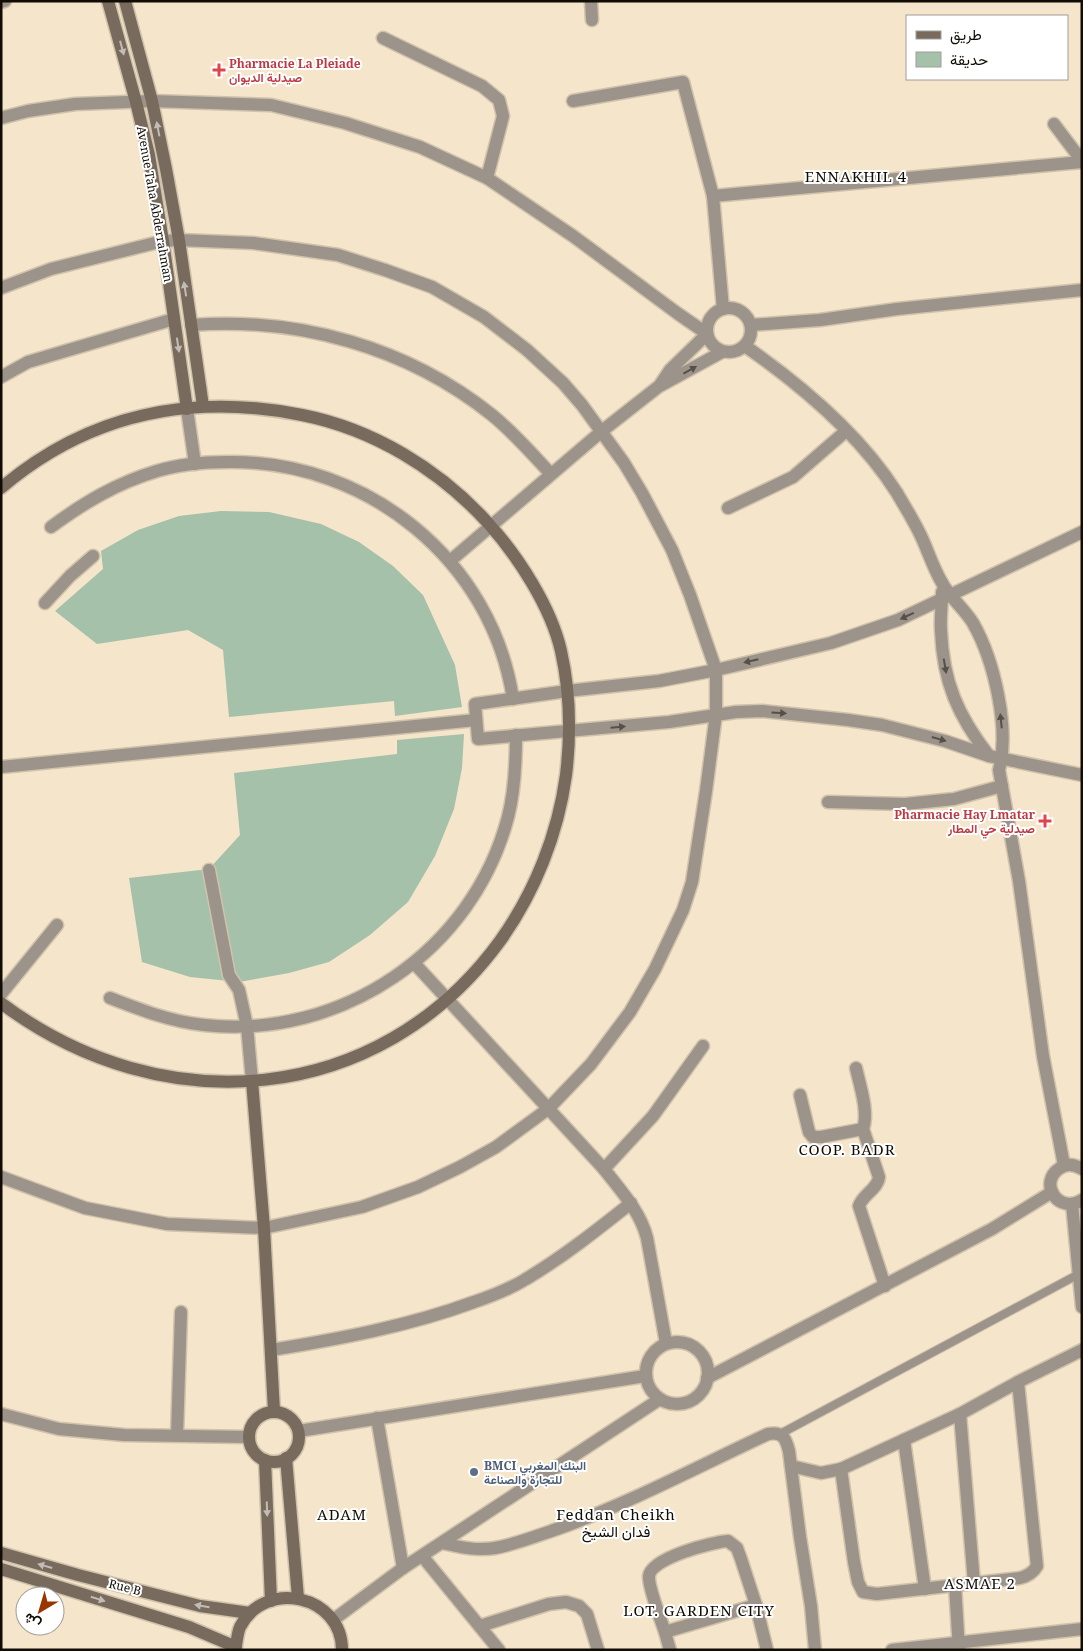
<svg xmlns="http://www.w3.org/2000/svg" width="1083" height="1651" font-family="'Noto Serif',Vazirmatn,serif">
<rect width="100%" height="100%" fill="#f4e5cb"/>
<g fill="#a5c1a9">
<polygon points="221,511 269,512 321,524 359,542 393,566 423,595 455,665 462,707 395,716 394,701 229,717 223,650 188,630 97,644 55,611 103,569 101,551 138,530 179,516"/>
<polygon points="464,734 462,768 454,809 435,856 408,902 370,935 329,962 289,973 239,982 190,977 142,962 129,878 209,869 240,835 234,773 397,754 397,740"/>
</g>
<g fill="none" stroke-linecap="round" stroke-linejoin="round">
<g stroke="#d0c2ab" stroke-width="10">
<polyline id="lane" points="780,1434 1079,1274"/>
</g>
<g stroke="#d0c2ab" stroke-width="15">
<g id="street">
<polyline points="591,1 592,20"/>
<polyline points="1,2 5,1"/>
<polyline points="383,38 482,86 499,100 503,116 487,178"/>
<polyline points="573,101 683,82 713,196 723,309"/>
<polyline points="1,118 28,111 75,104 152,101 271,105 345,123 420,147 487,178 573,236 677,313 706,333"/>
<polyline points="1054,124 1082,161"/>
<polyline points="713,196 1082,162"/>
<polyline points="1,288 51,269 163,241 179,240 253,243 338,255 385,270 432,287 484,317 527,350 563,383 582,405 624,463 642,493 672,550 690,595 716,670 716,714 706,791 692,882 683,910 655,969 630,1012 591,1064 548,1109 496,1147 460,1167 418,1187 362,1207 264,1228 167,1224 85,1208 1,1177"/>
<circle cx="729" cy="330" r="22"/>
<path d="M191,325C299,317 407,347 492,415C514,433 532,454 551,474"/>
<polyline points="751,325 820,320 897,309 1082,290"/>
<path d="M745,346C801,385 861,436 897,493C905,507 914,521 921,536C928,551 933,567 941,581C949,597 964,608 973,623C994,660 1010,728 999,770L1019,881L1043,1056L1064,1165"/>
<polyline points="1,377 28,362 174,319"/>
<polyline points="660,385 670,370 707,334"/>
<polyline points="187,409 195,464"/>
<polyline points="728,508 793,477 846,431"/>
<path d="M51,527C85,502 117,483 157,471C180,464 205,462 228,462C367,460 492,560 513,699"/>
<polyline points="1082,532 898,620 831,643 716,670 659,681 567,691 475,704 478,739 669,722 736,712 762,711 848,720 882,725 945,741 989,756 1082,775"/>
<polyline points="450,561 602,431 658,387 722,352"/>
<path d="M942,592C942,605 940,618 941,631C943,682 958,716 989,756"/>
<polyline points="45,603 70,576 93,556"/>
<polyline points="1,767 476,720"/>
<polyline points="828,802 905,804 954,799 1002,786"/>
<polyline points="209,870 229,975 239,990 247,1026 252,1081"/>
<path d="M414,963L604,1169C621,1191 640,1211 647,1238L666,1343"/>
<polyline points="1,994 57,925"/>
<path d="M110,998C141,1010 172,1022 204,1025C341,1040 473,951 508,817C515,790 516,763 516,735"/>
<path d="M800,1095L809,1132L813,1137H821L863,1129C869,1112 860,1086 856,1068"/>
<path d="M863,1129L879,1177C878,1189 863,1194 859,1206L885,1286"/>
<polyline points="604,1169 653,1116 703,1046"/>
<path d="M1082,1169C1074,1164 1067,1163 1060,1168C1037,1183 1059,1215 1082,1200"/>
<polyline points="1072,1204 1082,1307"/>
<circle cx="677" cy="1373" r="31"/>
<path d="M271,1350C339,1339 409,1326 474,1302C492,1296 510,1289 526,1279C563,1257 597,1230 631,1203"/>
<polyline points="707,1378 992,1229 1052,1192"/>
<polyline points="1,1414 59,1429 124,1435 249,1437"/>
<polyline points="960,1414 974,1583"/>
<polyline points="377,1418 403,1568"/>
<polyline points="299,1431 645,1376"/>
<polyline points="177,1435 181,1312"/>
<polyline points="904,1440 925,1589"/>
<polyline points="791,1466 821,1473 841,1469 960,1414 1018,1382 1082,1350"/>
<path d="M841,1469L854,1562L858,1582L863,1592L877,1594L1020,1578C1028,1576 1033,1573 1037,1566L1018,1382"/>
<path d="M442,1543C459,1547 477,1551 495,1548C517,1544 539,1535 560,1528C632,1502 699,1466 768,1434C783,1431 786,1439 789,1451L800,1537L811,1606L815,1650"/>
<polyline points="423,1557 499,1650"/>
<polyline points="955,1585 959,1650"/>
<polyline points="333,1620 403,1568 660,1399"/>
<polyline points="480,1626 549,1604 566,1602 579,1606 587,1614 598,1650"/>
<path d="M665,1632C661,1620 648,1587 649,1576C651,1558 712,1542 728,1541L737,1548L741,1559L756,1605L767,1650"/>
<polyline points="670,1650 665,1632 756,1605"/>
<polyline points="892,1650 1082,1629"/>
</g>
</g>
<g stroke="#d0c2ab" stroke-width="15">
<g id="secondary">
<polyline points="108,1 136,102 149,155 163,241 187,409"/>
<polyline points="125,1 152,101 166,169 179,240 203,406"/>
<path d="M1,488C88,414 191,393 302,415C373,429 439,469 488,523C518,556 551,607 561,651C570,691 571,734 566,775C558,834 535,892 500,941C379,1107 162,1124 1,1003"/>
<polyline points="252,1081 264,1228 274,1411"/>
<circle cx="274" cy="1437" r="25"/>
<polyline points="286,1458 298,1598"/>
<polyline points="265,1460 271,1601"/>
<polyline points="1,1553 78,1575 200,1606 250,1613"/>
<polyline points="1,1569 189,1627 236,1647"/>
<path d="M235,1650C237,1643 237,1634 240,1627C265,1578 342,1595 342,1650"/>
</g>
</g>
<use href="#lane" stroke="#9c938a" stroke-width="8"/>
<use href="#street" stroke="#9c938a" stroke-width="12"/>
<use href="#secondary" stroke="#786b5e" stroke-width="12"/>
</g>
<defs><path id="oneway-solid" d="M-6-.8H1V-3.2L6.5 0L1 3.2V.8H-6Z" transform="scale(1.25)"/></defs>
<g fill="#c2bcb7">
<use href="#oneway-solid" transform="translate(122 48) rotate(75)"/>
<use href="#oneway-solid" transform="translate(158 129) rotate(-101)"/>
<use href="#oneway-solid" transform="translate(185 289) rotate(-99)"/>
<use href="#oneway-solid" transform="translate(178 345) rotate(81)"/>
<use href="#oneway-solid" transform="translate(267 1509) rotate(88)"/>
<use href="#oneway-solid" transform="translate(45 1566) rotate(-164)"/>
<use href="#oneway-solid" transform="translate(98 1599) rotate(17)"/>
<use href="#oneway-solid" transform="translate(202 1606) rotate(-170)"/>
</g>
<g fill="#565048">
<use href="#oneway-solid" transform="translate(690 370) rotate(-29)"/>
<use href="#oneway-solid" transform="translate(907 616) rotate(155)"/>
<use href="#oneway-solid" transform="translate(751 661) rotate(167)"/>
<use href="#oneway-solid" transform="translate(945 666) rotate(80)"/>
<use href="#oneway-solid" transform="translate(779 713) rotate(4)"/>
<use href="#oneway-solid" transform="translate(1001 721) rotate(-96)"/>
<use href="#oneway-solid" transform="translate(618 727) rotate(-5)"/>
<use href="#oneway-solid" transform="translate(939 739) rotate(16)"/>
</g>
<g fill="#e0444e" stroke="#fff" stroke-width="2">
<path d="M216.5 62.5h5v5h5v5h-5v5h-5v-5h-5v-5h5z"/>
<path d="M1042.5 813.5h5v5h5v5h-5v5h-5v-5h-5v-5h5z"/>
</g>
<circle fill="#5c6f8a" stroke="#fff" stroke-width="2" cx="474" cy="1472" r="5"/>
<g text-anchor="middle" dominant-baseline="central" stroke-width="4" stroke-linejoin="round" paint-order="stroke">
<g font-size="12" font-weight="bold" fill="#be3a42" stroke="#fff" text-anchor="start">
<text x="229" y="63">Pharmacie La Pleiade<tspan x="229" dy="14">صيدلية الديوان</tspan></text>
<text x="1035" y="814" text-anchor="end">Pharmacie Hay Lmatar<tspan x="1035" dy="14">صيدلية حي المطار</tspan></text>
</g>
<g font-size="12" fill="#110d05" stroke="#fff">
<text transform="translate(155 204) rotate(80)">Avenue Taha Abderrahman</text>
<text transform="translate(125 1587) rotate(14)">Rue B</text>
</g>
<g font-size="12" font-weight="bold" fill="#4e5e75" stroke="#fff" text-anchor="start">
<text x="484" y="1465">BMCI البنك المغربي<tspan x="484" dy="14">للتجارة والصناعة</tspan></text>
</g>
<g font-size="15" letter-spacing="1" fill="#110d05" stroke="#fff">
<text x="856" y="176">ENNAKHIL 4</text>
<text x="847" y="1149">COOP. BADR</text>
<text x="342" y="1514">ADAM</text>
<text x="616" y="1514">Feddan Cheikh<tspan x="616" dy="17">فدان الشيخ</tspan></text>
<text x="980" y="1583">ASMAE 2</text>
<text x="699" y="1610">LOT. GARDEN CITY</text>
</g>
</g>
<rect width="1083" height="1651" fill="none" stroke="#110d05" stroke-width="5"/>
<rect x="906" y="15" width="162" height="65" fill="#ffffff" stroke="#a09e9b"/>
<rect x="916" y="31" width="25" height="8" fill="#786b5e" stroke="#a09e9b"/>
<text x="950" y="40" font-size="15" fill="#110d05">طريق</text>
<rect x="916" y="52" width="25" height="15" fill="#a5c1a9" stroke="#a09e9b"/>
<text x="950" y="65" font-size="15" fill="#110d05">حديقة</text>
<g transform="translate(40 1611) rotate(218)"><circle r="24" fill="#ffffff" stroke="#a09e9b"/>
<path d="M0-4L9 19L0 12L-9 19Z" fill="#9a3600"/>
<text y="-8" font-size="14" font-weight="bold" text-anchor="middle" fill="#110d05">ش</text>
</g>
</svg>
